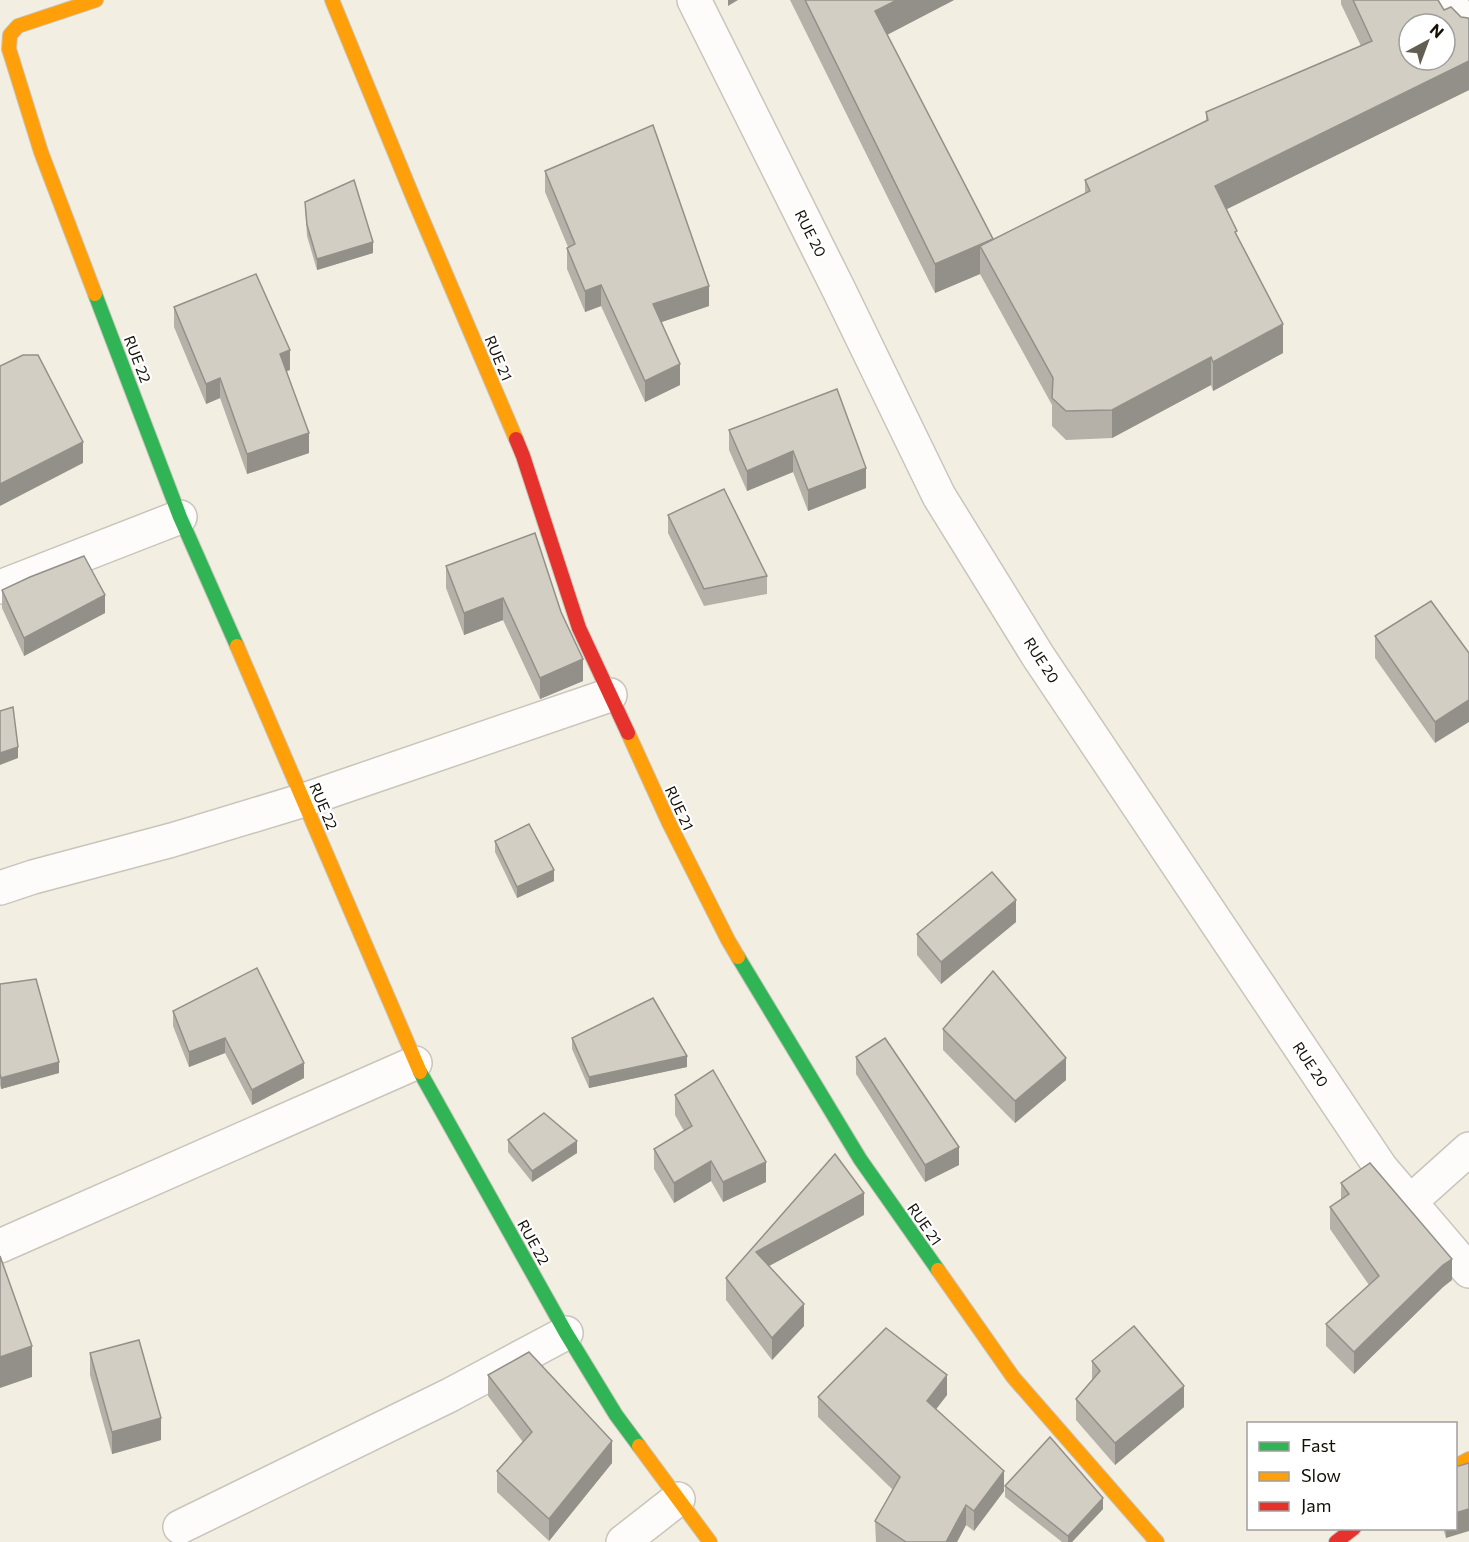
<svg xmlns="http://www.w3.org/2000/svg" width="1469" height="1542" font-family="Commissioner,sans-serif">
<rect width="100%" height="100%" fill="#f3eee2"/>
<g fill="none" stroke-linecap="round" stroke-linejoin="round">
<g stroke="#c9c5bb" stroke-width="36">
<g id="street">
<polyline points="694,0 839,290 939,496 1038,656 1381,1168 1469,1271"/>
<polyline points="1447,0 1469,29"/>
<polyline points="0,587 180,517"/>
<polyline points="0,888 33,877 172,840 304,800 610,695"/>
<polyline points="1411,1201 1469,1149"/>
<polyline points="0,1246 415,1063"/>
<polyline points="180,1527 450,1395 566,1333"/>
<polyline points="623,1542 678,1499"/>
</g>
</g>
<g stroke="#c9c5bb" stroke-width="16">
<g id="fast">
<polyline points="95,294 180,517 237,646"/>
<polyline points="738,957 860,1159 938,1270"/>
<polyline points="420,1072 566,1333 616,1415 639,1446"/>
</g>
</g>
<g stroke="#c9c5bb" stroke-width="16">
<g id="slow">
<polyline points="332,0 415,202 516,439"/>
<polyline points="95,294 41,152 9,49 10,35 18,26 96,0"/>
<polyline points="237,646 420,1072"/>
<polyline points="628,733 669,823 728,940 738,957"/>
<polyline points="938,1270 1013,1377 1157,1542"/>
<polyline points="639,1446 710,1542"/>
<polyline points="1456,1466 1469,1459"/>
</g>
</g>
<g stroke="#c9c5bb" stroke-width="16">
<g id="jam">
<polyline points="516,439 523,456 579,628 628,733"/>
<polyline points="1336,1542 1354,1528"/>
</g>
</g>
<use href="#street" stroke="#fdfcfb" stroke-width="33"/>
<use href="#fast" stroke="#30b455" stroke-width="14"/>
<use href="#slow" stroke="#ff9f0a" stroke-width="14"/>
<use href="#jam" stroke="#e5322d" stroke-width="14"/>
</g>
<g fill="#b5b1a9">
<polygon points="790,0 954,0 887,35 993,239 1085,193 1085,180 1206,121 1206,112 1361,46 1341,4 1341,0 1438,0 1469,90 1226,209 1283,353 1213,391 1211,385 1112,438 1066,440 1052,426 1052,405 980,274 935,293"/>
<polygon points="545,171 709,306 661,322 680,385 645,402 601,306 585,312 567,269 567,248 568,247 545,192"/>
<polygon points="305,202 373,253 317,270 307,236"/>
<polygon points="174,307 290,370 287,371 309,453 247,474 220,398 206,404 174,327"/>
<polygon points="837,389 866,488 808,511 793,472 747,491 729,450 729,430"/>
<polygon points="668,515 767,576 767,594 704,606 668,533"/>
<polygon points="535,533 583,681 540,699 503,620 464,635 446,588 446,566"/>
<polygon points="2,590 105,613 24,656 2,608"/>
<polygon points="1375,636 1469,653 1435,743 1375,658"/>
<polygon points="495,841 554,881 517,898 495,852"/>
<polygon points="1016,922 941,984 917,955 917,934"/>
<polygon points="0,984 59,1073 1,1089 0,1085"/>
<polygon points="173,1011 304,1078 252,1105 225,1053 189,1067 173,1026"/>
<polygon points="943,1029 1066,1080 1015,1123 943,1050"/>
<polygon points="572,1038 687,1067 589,1088 572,1049"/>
<polygon points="856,1057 959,1165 925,1182 856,1074"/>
<polygon points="675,1095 766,1182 723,1202 711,1181 674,1203 654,1169 654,1149 684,1131 675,1115"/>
<polygon points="508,1140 577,1153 532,1182 508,1152"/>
<polygon points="1341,1183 1452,1280 1443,1287 1354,1374 1326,1346 1326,1324 1369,1285 1330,1229 1330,1207 1341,1199"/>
<polygon points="864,1215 769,1266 804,1326 772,1360 726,1300 726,1278"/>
<polygon points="90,1353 161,1440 112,1454 90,1375"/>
<polygon points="1092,1361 1184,1407 1115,1465 1076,1420 1076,1399 1092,1380"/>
<polygon points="488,1375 612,1463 549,1541 497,1492 497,1471 523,1442 488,1396"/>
<polygon points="947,1395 936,1409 1004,1491 974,1531 966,1525 957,1542 876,1542 875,1521 893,1490 818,1417 818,1397"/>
<polygon points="1005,1486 1103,1509 1072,1542 1062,1542 1005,1497"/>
<polygon points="1443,1528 1455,1528 1446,1538"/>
</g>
<g fill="#939089">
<polygon points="728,0 738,0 728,6"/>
<polygon points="897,0 954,0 875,41 875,11"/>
<polygon points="1469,61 1469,90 1215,215 1215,186"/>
<polygon points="993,239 980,246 980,274 935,293 935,264"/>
<polygon points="373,242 373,253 317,270 317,259"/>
<polygon points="601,285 601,306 585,312 585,291"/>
<polygon points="709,286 709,306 653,325 653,304"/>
<polygon points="1283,324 1283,353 1213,391 1213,362"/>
<polygon points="290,350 290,370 280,373 280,354"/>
<polygon points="1211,357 1211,385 1112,438 1112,410"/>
<polygon points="680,364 680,385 645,402 645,381"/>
<polygon points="220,378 220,398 206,404 206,384"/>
<polygon points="309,433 309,453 247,474 247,454"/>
<polygon points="83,442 83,463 0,506 0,484"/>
<polygon points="793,451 793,472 747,491 747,471"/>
<polygon points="866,468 866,488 808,511 808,490"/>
<polygon points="105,595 105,613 24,656 24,638"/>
<polygon points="503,598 503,620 464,635 464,613"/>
<polygon points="583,659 583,681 540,699 540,678"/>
<polygon points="1469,700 1469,722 1435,743 1435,722"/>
<polygon points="18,747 18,758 0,765 0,753"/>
<polygon points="554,870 554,881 517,898 517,887"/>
<polygon points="1016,900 1016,922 941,984 941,962"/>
<polygon points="225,1038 225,1053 189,1067 189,1052"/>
<polygon points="687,1056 687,1067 589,1088 589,1077"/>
<polygon points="1066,1058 1066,1080 1015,1123 1015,1101"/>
<polygon points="59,1062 59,1073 1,1089 1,1078"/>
<polygon points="304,1063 304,1078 252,1105 252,1090"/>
<polygon points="577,1141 577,1153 532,1182 532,1171"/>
<polygon points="959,1147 959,1165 925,1182 925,1165"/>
<polygon points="711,1161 711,1181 674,1203 674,1183"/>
<polygon points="766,1162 766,1182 723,1202 723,1182"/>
<polygon points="864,1193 864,1215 756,1273 756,1252"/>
<polygon points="1452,1259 1452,1280 1443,1287 1354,1374 1354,1352 1443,1265"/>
<polygon points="804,1304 804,1326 772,1360 772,1338"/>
<polygon points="32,1346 32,1377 0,1388 0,1357"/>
<polygon points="947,1375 947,1395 927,1421 927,1401"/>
<polygon points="1184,1386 1184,1407 1115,1465 1115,1443"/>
<polygon points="161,1418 161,1440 112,1454 112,1432"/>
<polygon points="612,1441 612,1463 549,1541 549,1519"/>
<polygon points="1004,1471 1004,1491 974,1531 974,1511"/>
<polygon points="1103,1498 1103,1509 1072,1542 1068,1542 1068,1536"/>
<polygon points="966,1505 966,1525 957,1542 946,1542"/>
<polygon points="1469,1509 1469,1531 1446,1538 1446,1528 1455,1528 1455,1513"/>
</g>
<g fill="#d2cec4" stroke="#939089" stroke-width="1.5" fill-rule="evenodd">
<polygon points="805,0 897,0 875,11 993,239 935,264"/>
<path d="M1353,0H1438L1444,10L1451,7L1461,17L1468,18L1469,20V61L1215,186L1237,231L1235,232L1283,324L1213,362L1211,357L1112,410L1066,411L1052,398L1053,378L980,246L1090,191L1085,180L1208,120L1206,112L1372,41ZM1409,24H1445V60H1409Z"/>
<polygon points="653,125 709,286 653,304 680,364 645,381 601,285 585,291 567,248 575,244 545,171"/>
<polygon points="354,180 373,242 317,259 307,225 305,202"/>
<polygon points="256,274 290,350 280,354 309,433 247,454 220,378 206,384 174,307"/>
<polygon points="23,355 38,355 83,442 0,484 0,366"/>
<polygon points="837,389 866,468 808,490 793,451 747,471 729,430"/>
<polygon points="724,489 767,576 704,589 668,515"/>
<polygon points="535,533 561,612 583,659 540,678 503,598 464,613 446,566"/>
<polygon points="84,556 105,595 24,638 2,590 30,577"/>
<polygon points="1431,601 1469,653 1469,700 1435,722 1375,636"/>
<polygon points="13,707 18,747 0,753 0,711"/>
<polygon points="529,824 554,870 517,887 495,841"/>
<polygon points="992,872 1016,900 941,962 917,934"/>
<polygon points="257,968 304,1063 252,1090 225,1038 189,1052 173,1011"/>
<polygon points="993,971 1066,1058 1015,1101 943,1029"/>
<polygon points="36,979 59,1062 1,1078 0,1074 0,984"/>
<polygon points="653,998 687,1056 589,1077 572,1038"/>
<polygon points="885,1038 959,1147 925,1165 856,1057"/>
<polygon points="713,1070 766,1162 723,1182 711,1161 674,1183 654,1149 692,1126 675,1095"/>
<polygon points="544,1113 577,1141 532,1171 508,1140"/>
<polygon points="835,1154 864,1193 756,1252 804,1304 772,1338 726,1278"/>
<polygon points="1370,1163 1452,1259 1443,1265 1354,1352 1326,1324 1379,1276 1330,1207 1349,1194 1341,1183"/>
<polygon points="0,1256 32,1346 0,1357"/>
<polygon points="1134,1326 1184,1386 1115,1443 1076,1399 1100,1371 1092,1361"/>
<polygon points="886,1328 947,1375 927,1401 1004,1471 974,1511 966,1505 946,1542 906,1542 875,1521 900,1477 818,1397"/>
<polygon points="139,1340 161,1418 112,1432 90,1353"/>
<polygon points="529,1352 612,1441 549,1519 497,1471 532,1432 488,1375"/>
<polygon points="1050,1437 1103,1498 1068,1536 1005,1486"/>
<polygon points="1469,1463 1469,1509 1455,1513 1455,1467"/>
</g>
<g text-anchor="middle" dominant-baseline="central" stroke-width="4.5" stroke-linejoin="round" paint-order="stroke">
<g font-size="15" fill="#141008" stroke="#fff">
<text transform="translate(811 233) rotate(63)">RUE 20</text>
<text transform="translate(499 358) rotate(67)">RUE 21</text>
<text transform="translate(138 359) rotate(69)">RUE 22</text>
<text transform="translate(1042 660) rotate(57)">RUE 20</text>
<text transform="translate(324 806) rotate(67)">RUE 22</text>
<text transform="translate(680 808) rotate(65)">RUE 21</text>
<text transform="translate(1311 1064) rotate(56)">RUE 20</text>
<text transform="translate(925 1224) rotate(55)">RUE 21</text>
<text transform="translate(534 1242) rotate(61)">RUE 22</text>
</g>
</g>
<rect x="1247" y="1422" width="210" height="108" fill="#ffffff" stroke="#a19f9c" stroke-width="1.5"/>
<rect x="1259" y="1442" width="30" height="9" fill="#30b455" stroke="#a19f9c" stroke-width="1.5"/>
<text x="1301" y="1452" font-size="18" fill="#141008">Fast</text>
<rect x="1259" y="1472" width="30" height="9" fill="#ff9f0a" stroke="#a19f9c" stroke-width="1.5"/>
<text x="1301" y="1482" font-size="18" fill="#141008">Slow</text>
<rect x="1259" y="1502" width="30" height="9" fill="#e5322d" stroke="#a19f9c" stroke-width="1.5"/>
<text x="1301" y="1512" font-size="18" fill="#141008">Jam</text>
<g transform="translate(1427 42) rotate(41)"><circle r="28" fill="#ffffff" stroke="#a19f9c" stroke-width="1.5"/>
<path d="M0-4.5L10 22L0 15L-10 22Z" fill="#625e54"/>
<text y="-9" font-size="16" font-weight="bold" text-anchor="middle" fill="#141008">N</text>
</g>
</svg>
